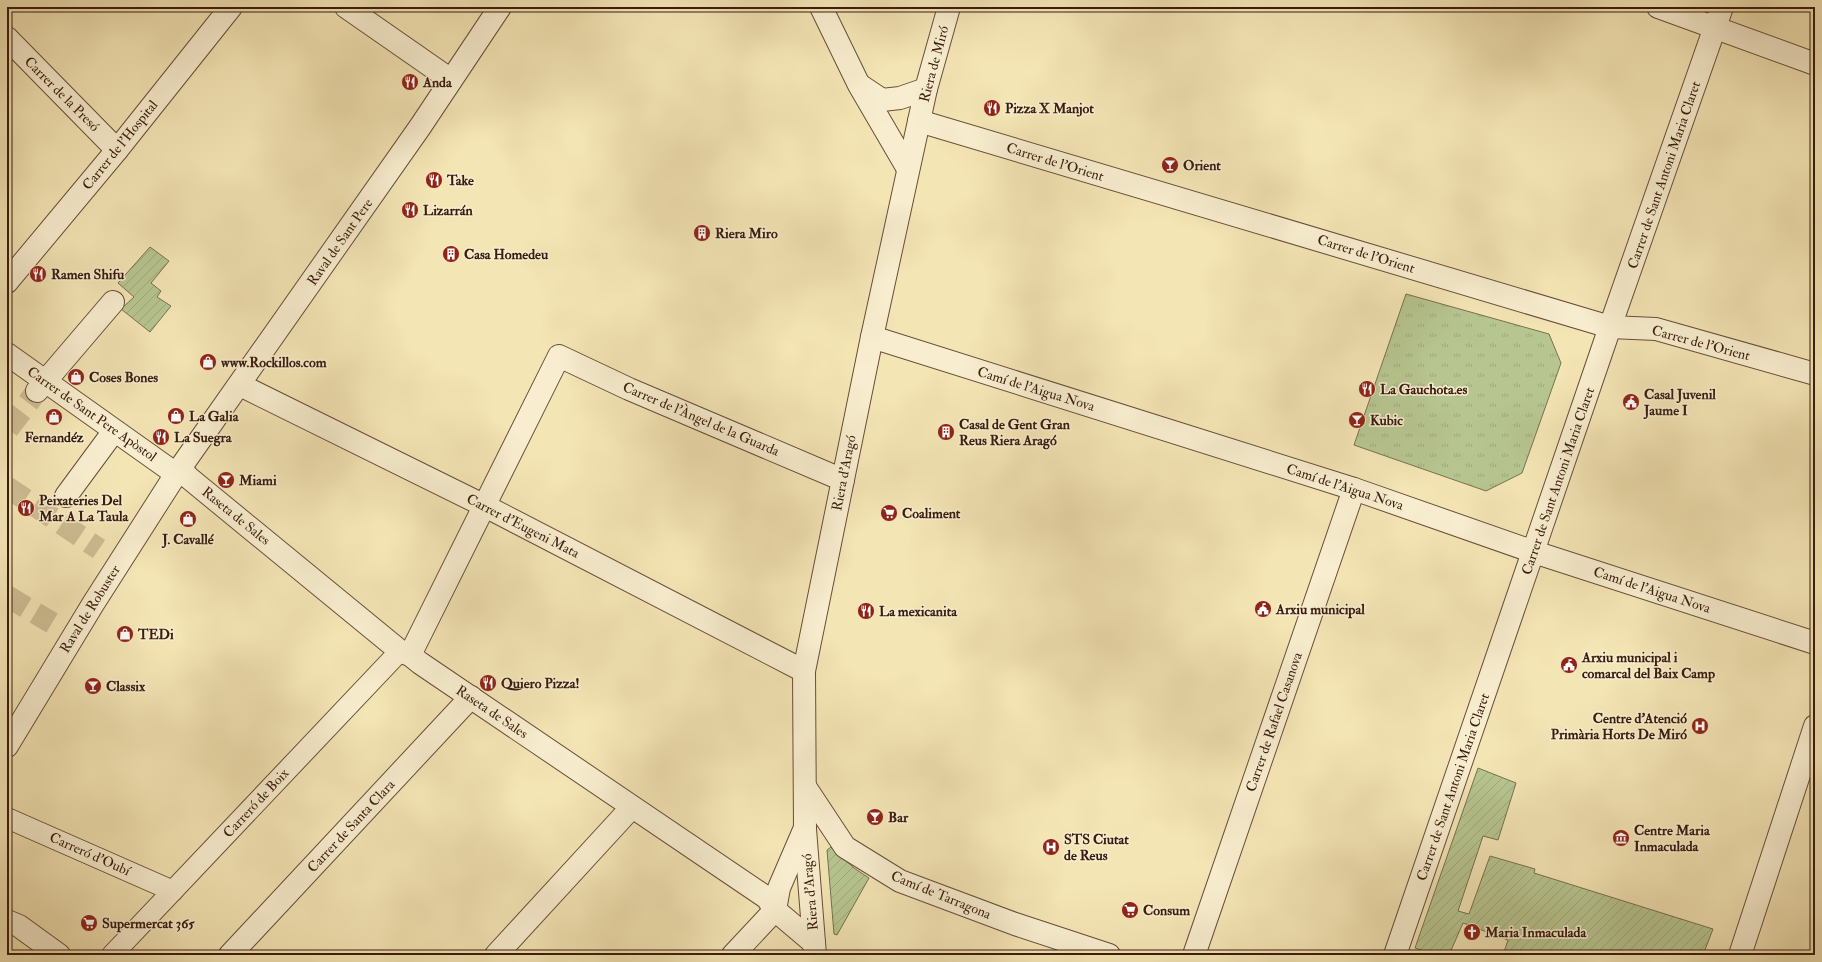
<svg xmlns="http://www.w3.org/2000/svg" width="1822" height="962" font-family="'IM FELL Double Pica',serif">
<defs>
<pattern id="park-tufts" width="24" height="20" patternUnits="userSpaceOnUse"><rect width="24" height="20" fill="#b7c691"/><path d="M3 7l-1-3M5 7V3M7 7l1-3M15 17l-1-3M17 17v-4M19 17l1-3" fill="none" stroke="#9eaa7c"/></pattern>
<pattern id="garden-furrows" width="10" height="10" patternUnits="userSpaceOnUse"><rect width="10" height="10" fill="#b7c691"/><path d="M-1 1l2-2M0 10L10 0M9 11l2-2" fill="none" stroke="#9eaa7c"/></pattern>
</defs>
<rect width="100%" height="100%" fill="#f4e5b5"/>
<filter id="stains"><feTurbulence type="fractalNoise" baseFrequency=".005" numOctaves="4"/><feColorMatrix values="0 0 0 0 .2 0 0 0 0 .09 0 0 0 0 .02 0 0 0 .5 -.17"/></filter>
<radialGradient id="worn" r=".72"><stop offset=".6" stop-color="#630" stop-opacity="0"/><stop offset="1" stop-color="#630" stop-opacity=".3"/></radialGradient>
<polygon fill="url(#park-tufts)" stroke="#787150" points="1406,294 1549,334 1561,363 1522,473 1486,491 1354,445"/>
<g fill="url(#garden-furrows)" stroke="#787150">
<polygon points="150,247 169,261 151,283 161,291 157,297 171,306 150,332 121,309 134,297 118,283"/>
<polygon points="1478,768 1516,783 1498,840 1483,836 1458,911 1469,914 1490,856 1535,869 1534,873 1713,929 1703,955 1503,955 1508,940 1463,923 1449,955 1436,955 1415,948"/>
<polygon points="831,847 854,868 869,878 837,935 834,934 827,850"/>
</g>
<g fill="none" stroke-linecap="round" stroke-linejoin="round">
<g stroke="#cfbd94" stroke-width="22" stroke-dasharray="22 11" stroke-linecap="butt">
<polyline points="8,429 37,391"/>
<polyline points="7,487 99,549"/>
<polyline points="7,596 52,623"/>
</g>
<g stroke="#684e38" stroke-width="22">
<g id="lane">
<polyline points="7,818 173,891"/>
<polyline points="112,955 400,651"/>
</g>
</g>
<g stroke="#684e38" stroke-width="24">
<g id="street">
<polyline points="346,7 451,80"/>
<polyline points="821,7 859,85 908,169"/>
<polyline points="1658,7 1815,64"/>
<polyline points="7,38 117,150"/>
<polyline points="861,86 882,100 900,98 926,89"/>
<polyline points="919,121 1610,327 1656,329 1815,374"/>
<polyline points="7,282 117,150 231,7"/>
<polyline points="872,337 1354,489 1534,552 1815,643"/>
<polyline points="7,354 176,474"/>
<polyline points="240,385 485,506 804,671"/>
<polyline points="37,391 113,302"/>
<polyline points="180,468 189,478 400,651 410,655 420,663 767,898 775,910 814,943"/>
<polyline points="66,496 114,431"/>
<polyline points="410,655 559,356 629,389 843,480"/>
<polyline points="7,746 93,604 176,474 420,127 500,7"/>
<polyline points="806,788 845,847 900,881 1015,924 1109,955"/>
<polyline points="775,910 779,888 804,830"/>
<polyline points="7,921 19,926 59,955"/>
<polyline points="230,955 471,697"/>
<polyline points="496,955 632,807"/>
<polyline points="733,955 775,910"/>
<polyline points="815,955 805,829 804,671 872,337 926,89 949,7"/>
<polyline points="1194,955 1354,489"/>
<polyline points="1395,955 1610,327 1722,7"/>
<polyline points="1740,955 1815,726"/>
</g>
</g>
<use href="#lane" stroke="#f8eecf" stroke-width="20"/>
<use href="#street" stroke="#f8eecf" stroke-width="22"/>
</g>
<defs>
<g id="restaurant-disc" transform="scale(0.9)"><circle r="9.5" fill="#8f2418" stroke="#f8eecf"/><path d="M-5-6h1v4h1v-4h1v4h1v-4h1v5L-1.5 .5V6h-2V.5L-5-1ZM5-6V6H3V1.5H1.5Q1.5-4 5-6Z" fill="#fff"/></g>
<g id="bar-disc" transform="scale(0.9)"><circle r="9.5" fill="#8f2418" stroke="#f8eecf"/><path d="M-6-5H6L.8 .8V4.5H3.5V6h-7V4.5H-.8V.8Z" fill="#fff"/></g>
<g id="building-disc" transform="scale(0.9)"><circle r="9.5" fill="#8f2418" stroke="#f8eecf"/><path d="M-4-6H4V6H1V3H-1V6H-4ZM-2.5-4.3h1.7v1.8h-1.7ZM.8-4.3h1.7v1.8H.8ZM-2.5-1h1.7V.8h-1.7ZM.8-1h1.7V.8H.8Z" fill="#fff"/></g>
<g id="shop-disc" transform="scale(0.9)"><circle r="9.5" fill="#8f2418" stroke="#f8eecf"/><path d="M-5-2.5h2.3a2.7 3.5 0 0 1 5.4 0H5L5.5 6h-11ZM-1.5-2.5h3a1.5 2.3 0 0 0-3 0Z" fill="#fff"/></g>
<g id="civic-disc" transform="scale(0.9)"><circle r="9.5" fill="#8f2418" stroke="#f8eecf"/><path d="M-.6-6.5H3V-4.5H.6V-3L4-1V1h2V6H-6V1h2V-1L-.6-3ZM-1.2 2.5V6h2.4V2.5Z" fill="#fff"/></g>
<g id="supermarket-disc" transform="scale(0.9)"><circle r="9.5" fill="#8f2418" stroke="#f8eecf"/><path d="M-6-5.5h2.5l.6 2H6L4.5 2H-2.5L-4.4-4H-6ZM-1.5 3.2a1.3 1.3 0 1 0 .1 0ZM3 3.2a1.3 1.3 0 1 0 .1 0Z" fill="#fff"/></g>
<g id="hospital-disc" transform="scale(0.9)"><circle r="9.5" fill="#8f2418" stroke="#f8eecf"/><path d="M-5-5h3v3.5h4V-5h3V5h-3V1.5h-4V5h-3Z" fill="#fff"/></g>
<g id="museum-disc" transform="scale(0.9)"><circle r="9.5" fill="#8f2418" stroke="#f8eecf"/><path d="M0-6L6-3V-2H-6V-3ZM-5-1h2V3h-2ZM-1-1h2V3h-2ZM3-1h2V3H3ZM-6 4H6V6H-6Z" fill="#fff"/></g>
<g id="church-disc" transform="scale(0.9)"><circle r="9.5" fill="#8f2418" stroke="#f8eecf"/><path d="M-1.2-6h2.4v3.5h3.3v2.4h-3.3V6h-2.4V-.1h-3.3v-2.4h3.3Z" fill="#fff"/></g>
</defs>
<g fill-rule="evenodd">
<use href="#restaurant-disc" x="410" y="82"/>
<use href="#restaurant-disc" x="992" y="108"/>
<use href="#bar-disc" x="1170" y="165"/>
<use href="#restaurant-disc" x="434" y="180"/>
<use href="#restaurant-disc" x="410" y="210"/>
<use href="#building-disc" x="702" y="233"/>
<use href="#building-disc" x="451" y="254"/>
<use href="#restaurant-disc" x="38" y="274"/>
<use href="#shop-disc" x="208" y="362"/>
<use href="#shop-disc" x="76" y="377"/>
<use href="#restaurant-disc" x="1367" y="389"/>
<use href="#civic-disc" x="1631" y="402"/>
<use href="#shop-disc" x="176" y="416"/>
<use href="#shop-disc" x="54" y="417"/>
<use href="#bar-disc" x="1357" y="420"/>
<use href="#building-disc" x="946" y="432"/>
<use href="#restaurant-disc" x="161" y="437"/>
<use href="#bar-disc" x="226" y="480"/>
<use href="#restaurant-disc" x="26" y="508"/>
<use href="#supermarket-disc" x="889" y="513"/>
<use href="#shop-disc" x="188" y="519"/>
<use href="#civic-disc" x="1263" y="609"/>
<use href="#restaurant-disc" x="866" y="611"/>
<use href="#shop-disc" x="125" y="634"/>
<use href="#civic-disc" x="1569" y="665"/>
<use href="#restaurant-disc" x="488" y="683"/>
<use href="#bar-disc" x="93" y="686"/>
<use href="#hospital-disc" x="1700" y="726"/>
<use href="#bar-disc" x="875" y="817"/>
<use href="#museum-disc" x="1621" y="838"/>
<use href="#hospital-disc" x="1051" y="847"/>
<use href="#supermarket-disc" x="1130" y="910"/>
<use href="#supermarket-disc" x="89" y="923"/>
<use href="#church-disc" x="1472" y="932"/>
</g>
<g text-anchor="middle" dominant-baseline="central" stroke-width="3" stroke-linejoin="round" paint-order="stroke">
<g font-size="14" fill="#391c0f" stroke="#f8eecf">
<text transform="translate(934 64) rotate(-75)">Riera de Miró</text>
<text transform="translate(62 94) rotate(45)">Carrer de la Presó</text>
<text transform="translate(120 145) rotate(-51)">Carrer de l'Hospital</text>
<text transform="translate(1055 162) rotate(17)">Carrer de l'Orient</text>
<text transform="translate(1664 175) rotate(-71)">Carrer de Sant Antoni Maria Claret</text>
<text transform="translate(340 242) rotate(-55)">Raval de Sant Pere</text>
<text transform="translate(1366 254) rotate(17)">Carrer de l'Orient</text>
<text transform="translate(1701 343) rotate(15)">Carrer de l'Orient</text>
<text transform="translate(1036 389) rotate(17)">Camí de l'Aigua Nova</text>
<text transform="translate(92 414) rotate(35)">Carrer de Sant Pere Apòstol</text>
<text transform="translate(701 419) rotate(23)">Carrer de l'Àngel de la Guarda</text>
<text transform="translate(844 473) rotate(-79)">Riera d'Aragó</text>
<text transform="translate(1558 481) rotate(-71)">Carrer de Sant Antoni Maria Claret</text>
<text transform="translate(1345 487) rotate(18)">Camí de l'Aigua Nova</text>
<text transform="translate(236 516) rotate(39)">Raseta de Sales</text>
<text transform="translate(523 526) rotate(27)">Carrer d'Eugeni Mata</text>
<text transform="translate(1652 590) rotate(18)">Camí de l'Aigua Nova</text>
<text transform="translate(90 609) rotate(-58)">Raval de Robuster</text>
<text transform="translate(492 712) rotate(34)">Raseta de Sales</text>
<text transform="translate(1274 722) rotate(-71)">Carrer de Rafael Casanova</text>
<text transform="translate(1453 787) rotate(-71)">Carrer de Sant Antoni Maria Claret</text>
<text transform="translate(256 803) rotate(-47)">Carreró de Boix</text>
<text transform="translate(351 826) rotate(-47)">Carrer de Santa Clara</text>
<text transform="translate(90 854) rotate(24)">Carreró d'Oubí</text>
<text transform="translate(810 892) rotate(-95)">Riera d'Aragó</text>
<text transform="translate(941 895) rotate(22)">Camí de Tarragona</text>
</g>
<g font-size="14" font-weight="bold" fill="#391c0f" stroke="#f8eecf" text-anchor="start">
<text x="423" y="82">Anda</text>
<text x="1005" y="108">Pizza X Manjot</text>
<text x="1183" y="165">Orient</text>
<text x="447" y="180">Take</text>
<text x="423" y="210">Lizarrán</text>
<text x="715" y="233">Riera Miro</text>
<text x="464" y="254">Casa Homedeu</text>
<text x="51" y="274">Ramen Shifu</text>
<text x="221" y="362">www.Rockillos.com</text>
<text x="89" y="377">Coses Bones</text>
<text x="1380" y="389">La Gauchota.es</text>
<text x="1644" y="394">Casal Juvenil<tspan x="1644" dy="16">Jaume I</tspan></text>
<text x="189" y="416">La Galia</text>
<text x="1370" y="420">Kubic</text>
<text x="959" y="424">Casal de Gent Gran<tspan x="959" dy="16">Reus Riera Aragó</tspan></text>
<text x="54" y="437" text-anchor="middle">Fernandéz</text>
<text x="174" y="437">La Suegra</text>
<text x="239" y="480">Miami</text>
<text x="39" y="500">Peixateries Del<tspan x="39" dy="16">Mar A La Taula</tspan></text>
<text x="902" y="513">Coaliment</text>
<text x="188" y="539" text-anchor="middle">J. Cavallé</text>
<text x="1276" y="609">Arxiu municipal</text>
<text x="879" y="611">La mexicanita</text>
<text x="138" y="634">TEDi</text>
<text x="1582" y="657">Arxiu municipal i<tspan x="1582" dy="16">comarcal del Baix Camp</tspan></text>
<text x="501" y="683">Quiero Pizza!</text>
<text x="106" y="686">Classix</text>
<text x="1687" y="718" text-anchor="end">Centre d'Atenció<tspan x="1687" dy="16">Primària Horts De Miró</tspan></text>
<text x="888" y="817">Bar</text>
<text x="1634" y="830">Centre Maria<tspan x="1634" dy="16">Inmaculada</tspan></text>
<text x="1064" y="839">STS Ciutat<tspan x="1064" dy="16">de Reus</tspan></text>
<text x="1143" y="910">Consum</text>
<text x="102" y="923">Supermercat 365</text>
<text x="1485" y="932">Maria Inmaculada</text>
</g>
</g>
<rect width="1822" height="962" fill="none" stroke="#f4e5b5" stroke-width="24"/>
<rect x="8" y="8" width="1806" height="946" fill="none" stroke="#391c0f" stroke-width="2"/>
<rect x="12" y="12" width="1798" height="938" fill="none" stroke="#391c0f"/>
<rect width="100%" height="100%" filter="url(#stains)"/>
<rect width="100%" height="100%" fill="url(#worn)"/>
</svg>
